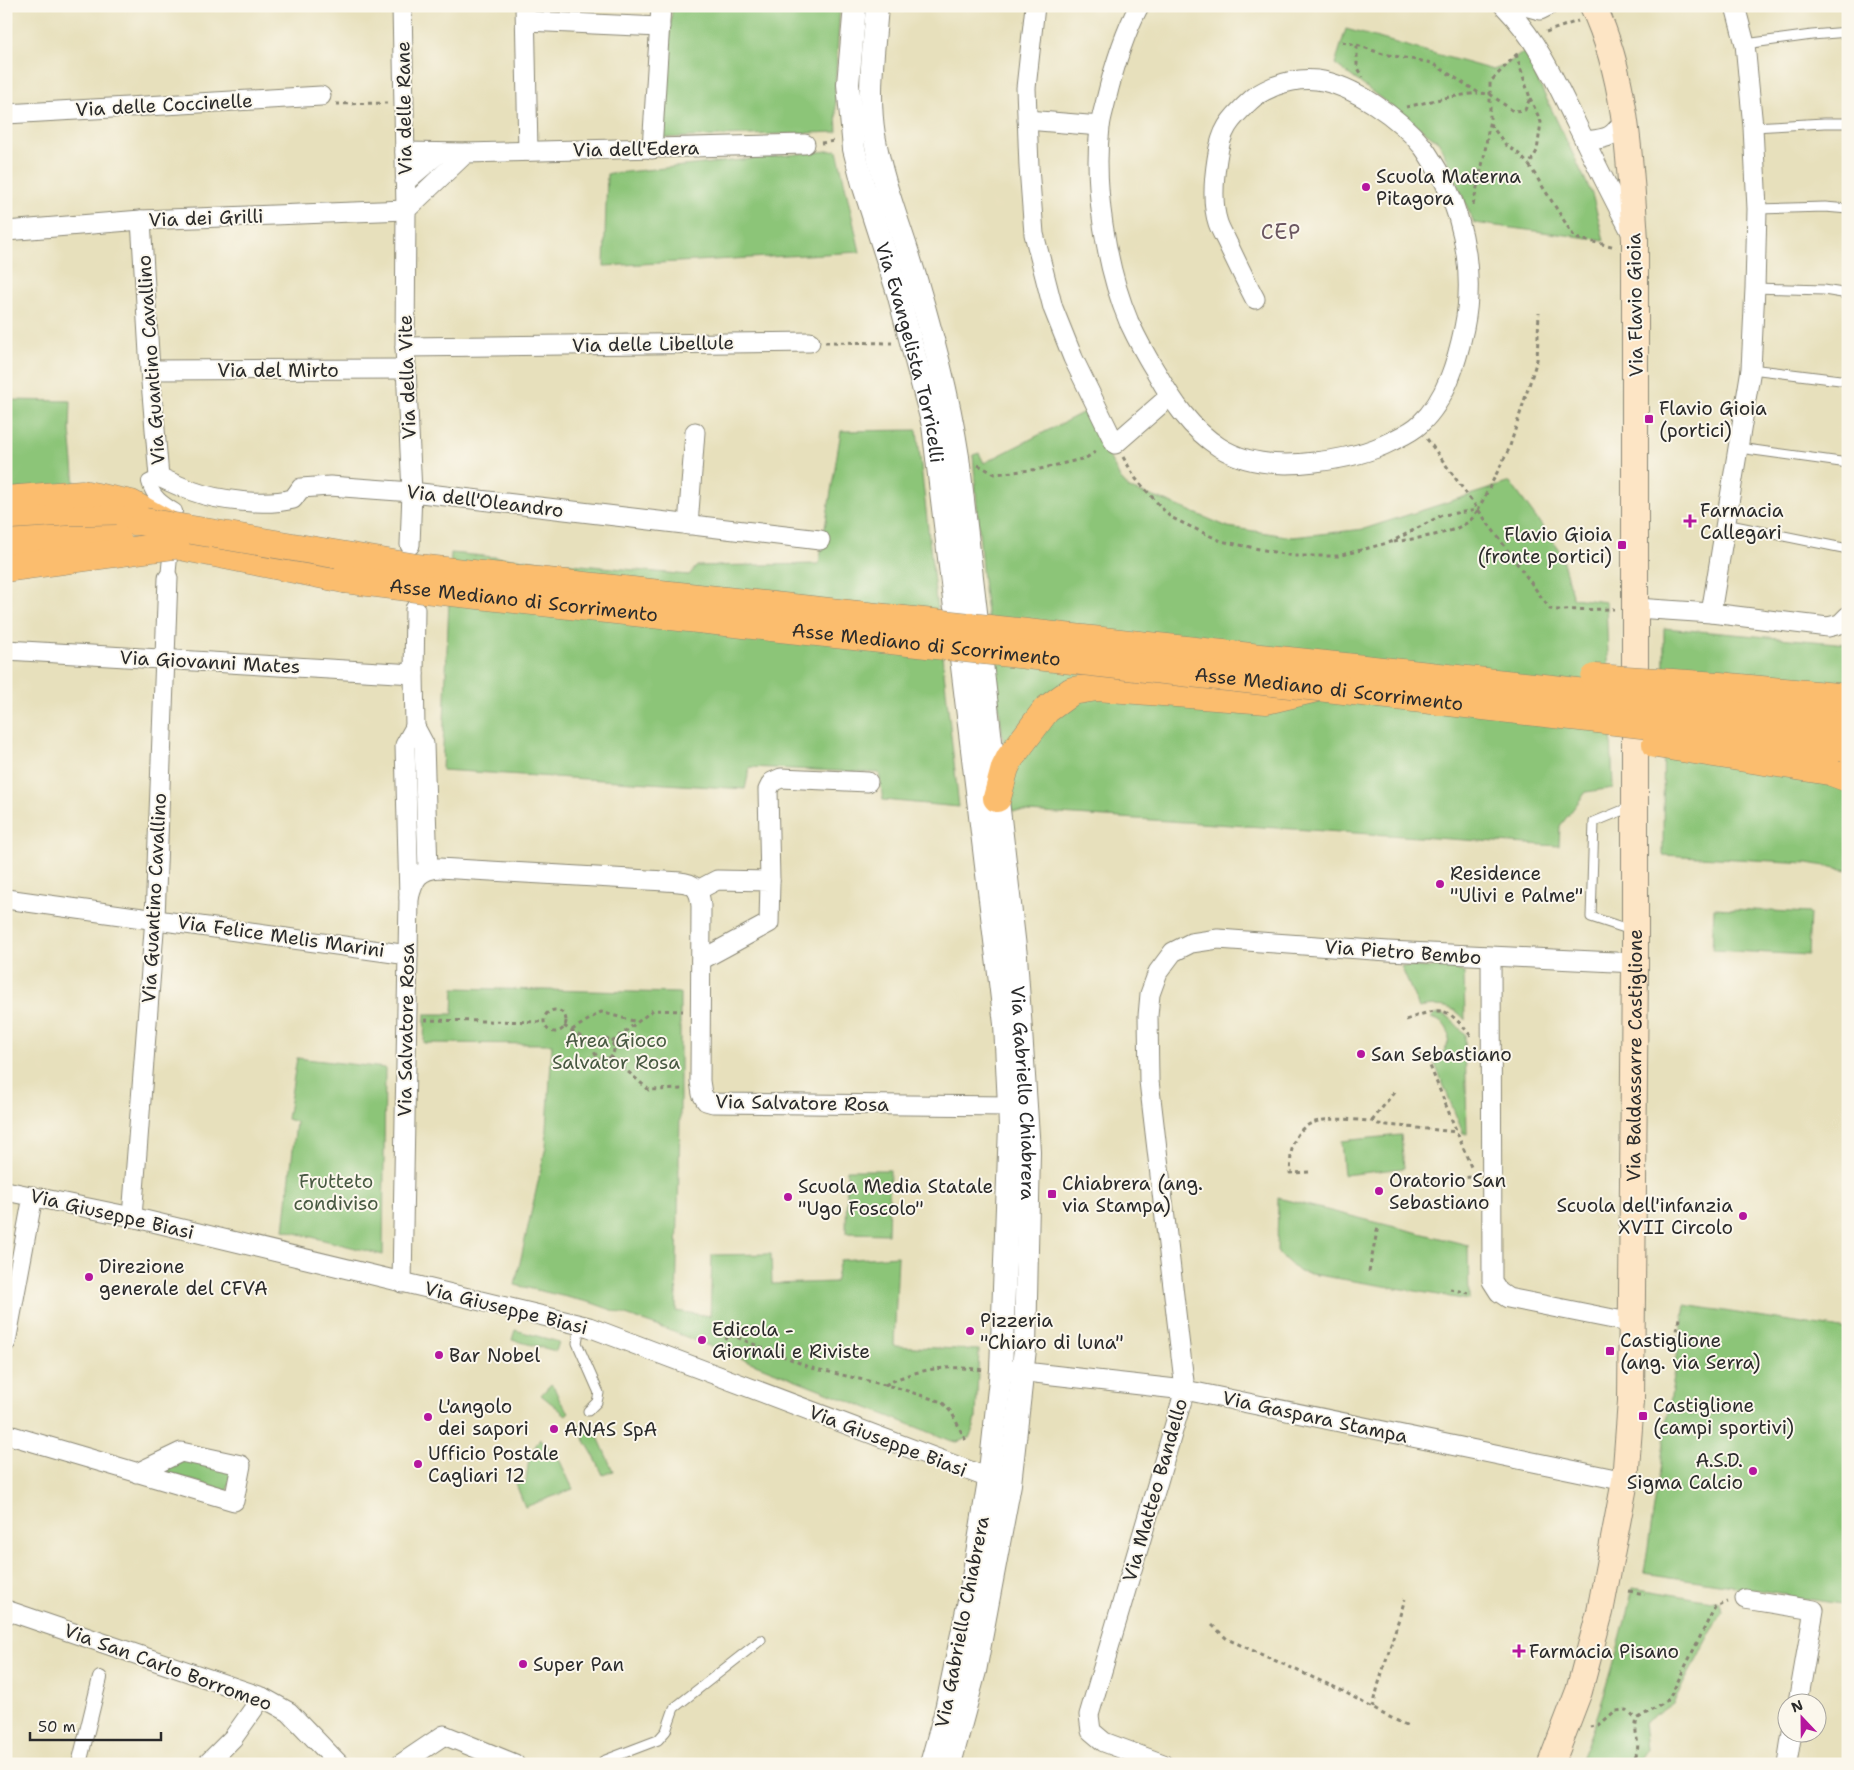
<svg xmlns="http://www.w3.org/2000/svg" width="1854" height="1770" font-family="'Shantell Sans',sans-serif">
<rect width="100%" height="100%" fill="#fbf7ec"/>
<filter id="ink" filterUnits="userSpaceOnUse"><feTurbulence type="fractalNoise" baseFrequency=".02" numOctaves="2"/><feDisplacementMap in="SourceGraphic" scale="10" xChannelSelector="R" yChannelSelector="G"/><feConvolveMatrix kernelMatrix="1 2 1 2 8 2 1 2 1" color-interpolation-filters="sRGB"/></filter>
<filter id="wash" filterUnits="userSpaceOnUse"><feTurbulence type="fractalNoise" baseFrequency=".0096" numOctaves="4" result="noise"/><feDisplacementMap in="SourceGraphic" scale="20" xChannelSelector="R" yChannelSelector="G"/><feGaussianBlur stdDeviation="1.12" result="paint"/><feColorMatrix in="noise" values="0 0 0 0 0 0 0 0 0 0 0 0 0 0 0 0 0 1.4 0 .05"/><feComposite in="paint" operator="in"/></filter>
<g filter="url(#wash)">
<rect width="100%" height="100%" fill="#e7e0bc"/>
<g fill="#8cc578" stroke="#5c7852">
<polygon points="751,6 840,6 835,90 837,132 662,138 672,8"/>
<polygon points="1346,29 1493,70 1504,66 1524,52 1592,194 1604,240 1474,223 1439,142 1335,64"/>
<polygon points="837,150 860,252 604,266 607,174"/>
<polygon points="6,400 71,401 70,430 75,486 6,490"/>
<polygon points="1086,411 1120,478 1130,489 1166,501 1228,527 1293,537 1364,529 1510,482 1560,551 1573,598 1606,602 1613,788 1586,792 1560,826 1559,846 1012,811 983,581 973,455 979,453 984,463"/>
<polygon points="917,430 959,807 883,800 879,773 750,767 745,789 442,770 451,553 689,575 697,566 819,564 841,431"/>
<polygon points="1664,628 1848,644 1848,870 1808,863 1663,855"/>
<polygon points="1714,908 1810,913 1808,955 1712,950"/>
<path d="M1401,966L1456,969L1464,973L1465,1020C1453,1004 1437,1005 1419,1008Z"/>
<polygon points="454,988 680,993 680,1117 676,1311 710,1316 712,1255 771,1254 772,1284 835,1282 840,1260 898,1256 894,1346 979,1350 976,1418 974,1427 969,1438 957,1442 952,1441 671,1331 592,1303 515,1285 546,1146 552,1044 424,1043 425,1014 453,1014"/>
<path d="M1441,1014L1449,1017L1465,1034L1467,1134L1463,1133L1433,1059C1446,1055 1454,1037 1445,1026C1441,1021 1435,1020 1431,1018L1434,1015Z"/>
<polygon points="297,1058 385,1068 383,1255 284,1230 296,1122 287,1119"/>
<polygon points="1401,1135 1404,1168 1344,1175 1341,1141"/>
<polygon points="847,1170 890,1170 888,1234 846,1233"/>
<polygon points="1278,1198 1468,1245 1469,1300 1299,1272 1277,1252"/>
<polygon points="1685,1305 1848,1330 1843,1359 1848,1370 1848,1605 1786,1596 1786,1594 1644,1573"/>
<polygon points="515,1330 559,1342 556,1351 512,1340"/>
<polygon points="551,1384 554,1387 560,1401 569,1412 566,1415 541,1395"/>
<polygon points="579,1424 598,1437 613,1471 603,1475 595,1458 577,1427"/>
<polygon points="540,1438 559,1459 573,1489 525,1507 516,1484 526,1481 529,1458"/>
<polygon points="185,1459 232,1470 227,1491 162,1471"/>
<path d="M1633,1588L1718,1602L1722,1612L1673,1703L1643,1724L1646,1749L1636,1764H1579C1604,1704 1618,1650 1633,1588Z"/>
</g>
</g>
<g filter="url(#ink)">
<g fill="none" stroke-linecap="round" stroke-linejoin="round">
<g stroke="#898674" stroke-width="11">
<g id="service">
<polyline points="1745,44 1812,35 1848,32"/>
<polyline points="1753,127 1824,123 1848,123"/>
<polyline points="1757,209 1825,207 1848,209"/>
<polyline points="1755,288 1824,290 1848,294"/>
<polyline points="1751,369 1848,381"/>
<polyline points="1739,448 1848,463"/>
<polyline points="1725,524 1848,549"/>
<polyline points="1631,930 1591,917 1594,822 1633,806"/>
<polyline points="580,1325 577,1343 599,1393 597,1402 588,1411"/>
<polyline points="603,1761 658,1740 666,1731 674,1708 761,1640"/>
</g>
</g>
<g stroke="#898674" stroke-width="16">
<g id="pedestrian">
<path d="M159,477L149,482C153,497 162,503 175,511"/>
<polyline points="168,578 170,557"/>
<polyline points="79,1764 100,1678"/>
</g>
</g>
<g stroke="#898674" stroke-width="21">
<g id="minor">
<polyline points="402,6 406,210 405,347 412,492 410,545"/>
<polyline points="525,6 528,151"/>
<polyline points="1035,6 1026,88 1029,167 1034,234 1053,308 1073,358 1115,444 1170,396"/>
<path d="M1139,6C1123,36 1114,67 1106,100C1104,109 1101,118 1100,127C1093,185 1106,268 1129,322C1137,339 1146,356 1156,372C1173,402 1190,428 1219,447C1247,465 1283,466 1315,462C1341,459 1367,454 1390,442C1400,437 1412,432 1420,424C1446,400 1457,361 1464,328C1474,280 1466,228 1445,183C1438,171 1431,158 1423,147C1400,118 1353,85 1317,80C1302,78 1288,81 1275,86C1266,90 1258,93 1251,100C1229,120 1221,130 1217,159C1214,178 1212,205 1218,223C1220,229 1224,236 1227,242C1236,261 1245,280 1255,299"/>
<path d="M1504,6C1538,41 1555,80 1576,123C1594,160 1612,196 1631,232"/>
<polyline points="1525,6 1540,10 1548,6"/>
<polyline points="526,21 660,27"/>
<polyline points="6,114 321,96"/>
<polyline points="1027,120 1100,126"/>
<path d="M1585,141C1608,138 1611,139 1625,119"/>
<polyline points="652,149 661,6"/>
<polyline points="405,152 466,153 805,144"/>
<polyline points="405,182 439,153"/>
<polyline points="406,210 466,153"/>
<path d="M141,220L150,370L159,477C170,482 181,487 192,491C219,501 266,506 293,499L301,488L330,486L412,492L820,540"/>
<polyline points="6,231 141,220 406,210"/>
<polyline points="405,347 810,342"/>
<polyline points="150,370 406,369"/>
<polyline points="688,525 695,432"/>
<polyline points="1636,608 1711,613 1828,627 1840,624 1848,616"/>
<polyline points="415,609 414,674 415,727 424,744 428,869"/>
<polyline points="1711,613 1751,369 1755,288 1757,209 1753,127 1745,44 1735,6"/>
<polyline points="6,650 414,674"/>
<polyline points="770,881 768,790 772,782 781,778 868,782"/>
<polyline points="698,890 717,880 770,881 769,923 701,960"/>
<path d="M409,898C414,879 418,870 439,868L665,881C687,883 699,880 701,906L700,1081L702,1094L706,1101L713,1103L1009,1106"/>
<polyline points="6,899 408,955"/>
<polyline points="1491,957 1492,1281 1499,1292 1508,1298 1633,1323"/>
<polyline points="6,1191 132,1217 589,1327 1002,1483"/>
<polyline points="132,1217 155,918 168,578"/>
<polyline points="402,1283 409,898 405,745 415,727"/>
<polyline points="6,1342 33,1196"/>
<polyline points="1008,1370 1185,1390 1625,1481"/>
<polyline points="6,1434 234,1501 241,1465 181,1452 137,1473"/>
<polyline points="1745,1599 1814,1610 1798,1702"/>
<polyline points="6,1610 262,1697 289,1712 339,1764"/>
<polyline points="207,1764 233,1738 262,1697"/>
<polyline points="401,1764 444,1735 515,1764"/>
<polyline points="1163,1764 1104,1742 1091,1731 1089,1715 1185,1390 1149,1081 1148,1016 1150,994 1158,972 1173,952 1191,943 1218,939 1388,951 1635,963"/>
<polyline points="1787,1764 1792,1732"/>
</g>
</g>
<g stroke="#898674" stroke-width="24">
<g id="tertiary">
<path id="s1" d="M855,6L848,84L854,149L863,184L898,293L933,425L999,974L1005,1024L1010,1126L1001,1370L989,1480L970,1596L945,1714L931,1764"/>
<path id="s2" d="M877,6C874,49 867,92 874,135C880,172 893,208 905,244C927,313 947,385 958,457L1016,956L1029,1151L1025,1349L1010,1484L975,1671L950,1764"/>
</g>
</g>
<g stroke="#898674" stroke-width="28">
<g id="secondary">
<path id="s3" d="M1551,1764L1579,1691L1600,1612L1625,1481L1631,1401L1635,963V240C1630,162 1627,78 1593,6"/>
</g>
</g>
<g stroke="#898674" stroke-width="29">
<g id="trunk">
<polyline points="6,500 82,494 131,504 169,525"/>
<path d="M6,523C53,520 98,517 145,522"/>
<polyline points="175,545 344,579"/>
<polyline points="1829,771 1848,778"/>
<polyline points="997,798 1005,768 1010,758 1046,710 1072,691 1097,687 1267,700 1317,688"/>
</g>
</g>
<g stroke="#898674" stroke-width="3" stroke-dasharray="4 4" stroke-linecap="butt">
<polyline points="1546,32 1578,21"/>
<polyline points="1342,42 1357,45 1357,66 1363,77"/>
<polyline points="1357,45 1383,54 1432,63 1479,93 1490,94 1513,111 1525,110 1530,98 1516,54"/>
<polyline points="1530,98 1541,122 1537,151 1529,165 1575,238 1616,247"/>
<polyline points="336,104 387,103"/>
<polyline points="1406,107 1449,97 1478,93"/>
<polyline points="1490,124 1506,145 1519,154 1529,165"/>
<polyline points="821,143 835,141"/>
<polyline points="1473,205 1484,157 1490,118 1490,82 1519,52"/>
<polyline points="825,342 892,343"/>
<polyline points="1427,439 1550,609 1559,610 1614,609"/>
<polyline points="1123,457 1136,479 1170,517 1221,541 1293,556 1338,556 1391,542 1442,515 1478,510 1509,449 1537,360 1539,313"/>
<polyline points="978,465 995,474 1040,469 1086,458 1098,450"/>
<path d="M1394,542C1416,538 1450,535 1468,522C1472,520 1475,514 1478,510"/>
<circle cx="555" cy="1021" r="11"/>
<polyline points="424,1020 544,1022"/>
<path d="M1406,1020C1445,1005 1446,1007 1473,1038"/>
<polyline points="564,1026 594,1045"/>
<polyline points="572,1030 601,1012 637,1022"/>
<circle cx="604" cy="1049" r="10"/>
<polyline points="612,1042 653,1010 683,1011"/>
<polyline points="1420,1055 1428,1061 1471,1167"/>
<polyline points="610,1056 649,1090 683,1089"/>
<polyline points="1372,1121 1395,1091"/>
<path d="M1309,1172L1290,1173C1291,1166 1290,1157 1292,1149C1299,1110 1344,1120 1372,1121L1378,1124L1457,1132"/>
<polyline points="1411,1184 1471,1177"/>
<polyline points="1369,1272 1378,1226"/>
<polyline points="1450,1289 1469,1293"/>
<polyline points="1660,1335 1676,1338 1679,1318"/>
<polyline points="718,1354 729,1334 812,1368 898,1388 942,1402 952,1413 967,1443"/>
<path d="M885,1385C917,1368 948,1365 983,1370"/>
<polyline points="1629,1591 1645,1594"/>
<polyline points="1212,1625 1227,1639 1343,1691 1381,1713 1410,1727"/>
<polyline points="1373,1708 1378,1686 1405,1599"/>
<polyline points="1590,1727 1599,1725 1615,1711 1627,1710 1637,1719"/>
<path d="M1631,1764C1645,1744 1632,1738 1637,1719L1669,1699L1715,1607L1728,1602"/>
</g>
<use href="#service" stroke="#fff" stroke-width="9"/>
<use href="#pedestrian" stroke="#fff" stroke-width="14"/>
<use href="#minor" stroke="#fff" stroke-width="19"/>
<use href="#tertiary" stroke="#fff" stroke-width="22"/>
<use href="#secondary" stroke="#fde5c5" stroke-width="26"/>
<use href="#trunk" stroke="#fbbd6e" stroke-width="28"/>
<g stroke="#898674" stroke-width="29" stroke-linecap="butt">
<g id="trunk-bridge">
<polyline points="145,522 417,568 1553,689 1848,726"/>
<polyline points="6,544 67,540 117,539"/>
<polyline points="6,568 175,545"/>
<path id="s4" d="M344,579L424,589L1318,687L1848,748"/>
<polyline points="1595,678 1719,686 1848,698"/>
<polyline points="1656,744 1829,771"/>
</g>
</g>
<use href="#trunk-bridge" stroke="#fbbd6e" stroke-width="28"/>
</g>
</g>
<g fill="#b5179e" stroke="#fbf7ec" stroke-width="2">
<circle cx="1366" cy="187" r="5"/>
<rect x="1644" y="414" width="10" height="10" rx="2.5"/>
<path d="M1687.5 513.5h5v5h5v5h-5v5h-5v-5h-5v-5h5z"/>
<rect x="1617" y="540" width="10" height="10" rx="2.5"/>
<circle cx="1440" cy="884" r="5"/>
<circle cx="1361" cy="1054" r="5"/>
<circle cx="1379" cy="1191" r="5"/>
<rect x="1047" y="1189" width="10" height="10" rx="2.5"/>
<circle cx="788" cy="1197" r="5"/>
<circle cx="1743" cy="1216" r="5"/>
<circle cx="89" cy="1277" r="5"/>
<circle cx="970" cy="1331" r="5"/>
<circle cx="702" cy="1340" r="5"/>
<rect x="1605" y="1346" width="10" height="10" rx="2.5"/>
<circle cx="439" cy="1355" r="5"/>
<rect x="1638" y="1411" width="10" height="10" rx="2.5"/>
<circle cx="428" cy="1417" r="5"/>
<circle cx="554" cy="1429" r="5"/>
<circle cx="418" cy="1464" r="5"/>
<circle cx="1753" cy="1471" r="5"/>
<path d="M1516.5 1643.5h5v5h5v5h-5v5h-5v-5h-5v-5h5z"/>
<circle cx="523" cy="1664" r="5"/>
</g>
<g text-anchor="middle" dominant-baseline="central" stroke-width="4" stroke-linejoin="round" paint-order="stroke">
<g font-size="19" fill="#2b2b2b" stroke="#fbf7ec">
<text transform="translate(164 105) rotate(-3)">Via delle Coccinelle</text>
<text transform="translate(404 108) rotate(-91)">Via delle Rane</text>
<text transform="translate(636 149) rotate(-1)">Via dell'Edera</text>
<text transform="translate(206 218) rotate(-2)">Via dei Grilli</text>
<text transform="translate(1635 305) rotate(-91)">Via Flavio Gioia</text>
<text transform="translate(653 344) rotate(-1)">Via delle Libellule</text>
<text stroke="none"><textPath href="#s1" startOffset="355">Via Evangelista Torricelli</textPath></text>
<text transform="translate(151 360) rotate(-94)">Via Guantino Cavallino</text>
<text x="278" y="370">Via del Mirto</text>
<text transform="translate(407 377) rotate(-92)">Via della Vite</text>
<text transform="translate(485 501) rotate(7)">Via dell'Oleandro</text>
<text stroke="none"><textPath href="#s4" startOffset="181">Asse Mediano di Scorrimento</textPath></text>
<text stroke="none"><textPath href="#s4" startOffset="586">Asse Mediano di Scorrimento</textPath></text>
<text transform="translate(210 662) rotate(3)">Via Giovanni Mates</text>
<text stroke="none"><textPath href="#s4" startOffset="991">Asse Mediano di Scorrimento</textPath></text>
<text transform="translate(154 898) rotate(-87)">Via Guantino Cavallino</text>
<text transform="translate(281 936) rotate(8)">Via Felice Melis Marini</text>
<text transform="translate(1403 952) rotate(4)">Via Pietro Bembo</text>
<text transform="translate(406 1030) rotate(-89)">Via Salvatore Rosa</text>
<text stroke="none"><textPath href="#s3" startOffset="719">Via Baldassarre Castiglione</textPath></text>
<text stroke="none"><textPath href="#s2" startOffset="1102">Via Gabriello Chiabrera</textPath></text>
<text transform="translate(802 1103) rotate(1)">Via Salvatore Rosa</text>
<text transform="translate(112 1214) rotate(13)">Via Giuseppe Biasi</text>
<text transform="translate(506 1308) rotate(14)">Via Giuseppe Biasi</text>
<text transform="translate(1315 1417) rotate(12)">Via Gaspara Stampa</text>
<text transform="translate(888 1441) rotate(21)">Via Giuseppe Biasi</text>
<text transform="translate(1155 1490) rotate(-74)">Via Matteo Bandello</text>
<text transform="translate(962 1622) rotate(-79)">Via Gabriello Chiabrera</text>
<text transform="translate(168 1667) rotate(20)">Via San Carlo Borromeo</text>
</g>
<g font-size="19" fill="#2b2b2b" stroke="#fbf7ec" text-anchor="start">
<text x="1376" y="176">Scuola Materna<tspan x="1376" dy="22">Pitagora</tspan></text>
<text x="1659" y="408">Flavio Gioia<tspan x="1659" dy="22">(portici)</tspan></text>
<text x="1700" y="510">Farmacia<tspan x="1700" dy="22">Callegari</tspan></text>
<text x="1612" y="534" text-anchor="end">Flavio Gioia<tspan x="1612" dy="22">(fronte portici)</tspan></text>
<text x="1450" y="873">Residence<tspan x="1450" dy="22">"Ulivi e Palme"</tspan></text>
<text x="1371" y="1054">San Sebastiano</text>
<text x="1389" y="1180">Oratorio San<tspan x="1389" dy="22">Sebastiano</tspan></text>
<text x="1062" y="1183">Chiabrera (ang.<tspan x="1062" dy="22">via Stampa)</tspan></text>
<text x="798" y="1186">Scuola Media Statale<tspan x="798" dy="22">"Ugo Foscolo"</tspan></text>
<text x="1733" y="1205" text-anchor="end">Scuola dell'infanzia<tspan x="1733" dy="22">XVII Circolo</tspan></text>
<text x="99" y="1266">Direzione<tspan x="99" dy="22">generale del CFVA</tspan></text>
<text x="980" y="1320">Pizzeria<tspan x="980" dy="22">"Chiaro di luna"</tspan></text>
<text x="712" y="1329">Edicola -<tspan x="712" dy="22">Giornali e Riviste</tspan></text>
<text x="1620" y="1340">Castiglione<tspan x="1620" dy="22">(ang. via Serra)</tspan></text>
<text x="449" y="1355">Bar Nobel</text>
<text x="1653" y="1405">Castiglione<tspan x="1653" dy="22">(campi sportivi)</tspan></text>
<text x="438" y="1406">L'angolo<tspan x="438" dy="22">dei sapori</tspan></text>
<text x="564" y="1429">ANAS SpA</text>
<text x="428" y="1453">Ufficio Postale<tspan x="428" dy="22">Cagliari 12</tspan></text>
<text x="1743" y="1460" text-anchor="end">A.S.D.<tspan x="1743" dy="22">Sigma Calcio</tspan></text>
<text x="1529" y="1651">Farmacia Pisano</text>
<text x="533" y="1664">Super Pan</text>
</g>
<g font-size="19" fill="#485942" stroke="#fbf7ec">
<text x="616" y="1040">Area Gioco<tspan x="616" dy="22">Salvator Rosa</tspan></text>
<text x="336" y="1181">Frutteto<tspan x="336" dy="22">condiviso</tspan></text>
</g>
<g font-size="21" letter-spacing="1" fill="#6b5761" stroke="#fbf7ec">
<text x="1281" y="232">CEP</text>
</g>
</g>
<rect width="1854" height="1770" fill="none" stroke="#fbf7ec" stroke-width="25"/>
<g transform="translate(1802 1718) rotate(338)"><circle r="24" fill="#fbf7ec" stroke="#a8a59f"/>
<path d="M0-4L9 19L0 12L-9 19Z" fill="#b5179e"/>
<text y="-8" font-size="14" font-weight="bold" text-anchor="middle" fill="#2b2b2b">N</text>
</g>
<path d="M30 1732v8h131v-8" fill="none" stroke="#2b2b2b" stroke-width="2.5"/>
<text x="38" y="1732" font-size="15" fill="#2b2b2b" stroke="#fbf7ec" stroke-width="4" paint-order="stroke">50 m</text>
</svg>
